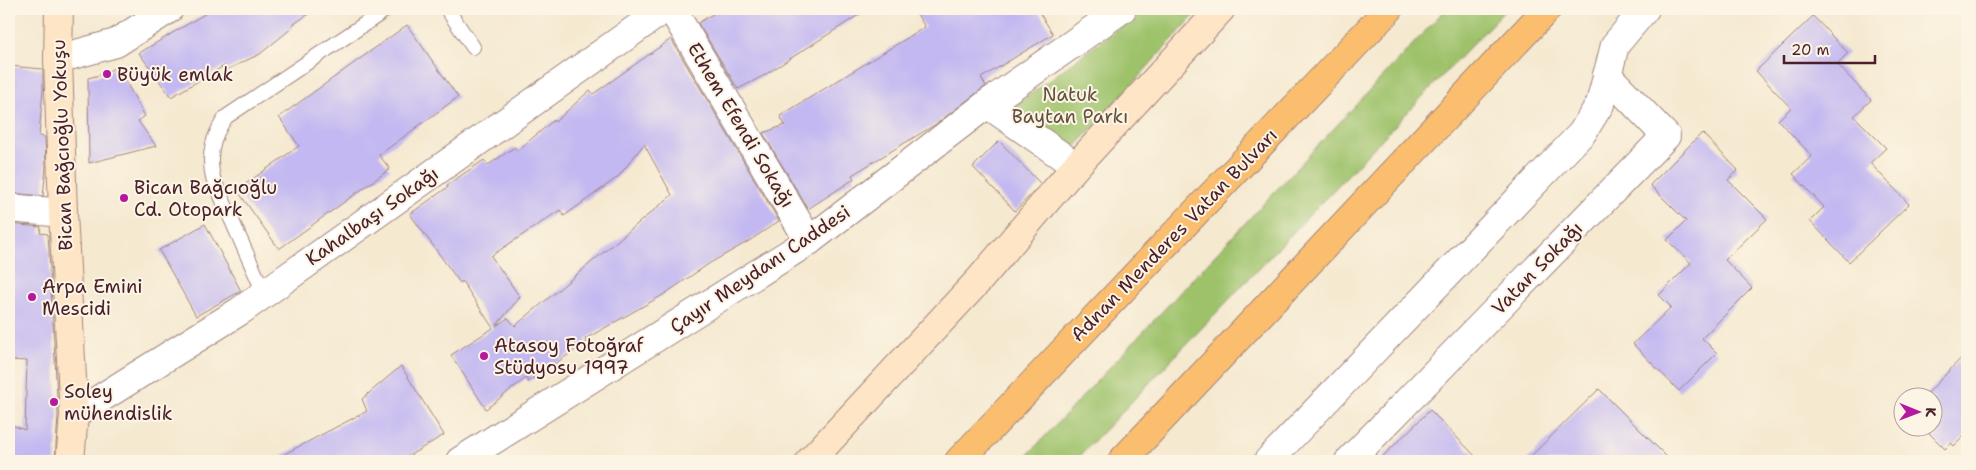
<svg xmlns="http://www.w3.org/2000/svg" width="1976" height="470" font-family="'Shantell Sans',sans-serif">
<rect width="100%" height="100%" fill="#fcf5e5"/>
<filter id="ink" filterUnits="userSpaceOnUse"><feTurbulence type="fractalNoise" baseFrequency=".02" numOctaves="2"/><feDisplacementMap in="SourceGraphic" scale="10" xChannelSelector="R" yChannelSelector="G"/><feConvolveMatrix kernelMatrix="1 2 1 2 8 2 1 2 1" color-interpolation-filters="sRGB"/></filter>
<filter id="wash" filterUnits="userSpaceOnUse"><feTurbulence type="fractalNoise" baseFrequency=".0096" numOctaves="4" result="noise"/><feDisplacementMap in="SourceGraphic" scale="20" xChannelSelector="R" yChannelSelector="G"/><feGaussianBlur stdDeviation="1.12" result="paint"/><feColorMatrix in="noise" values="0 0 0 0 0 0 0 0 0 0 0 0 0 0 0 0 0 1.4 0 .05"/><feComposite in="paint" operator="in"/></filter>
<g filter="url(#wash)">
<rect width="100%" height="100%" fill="#f5e9d0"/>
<g fill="#9ec26b" stroke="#74704b">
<polygon points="1144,9 1200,9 1075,147 1012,108"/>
<polygon points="1446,9 1506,9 1075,461 1022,461"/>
</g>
<g id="blocks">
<g fill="#c3b8f1" fill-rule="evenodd">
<polygon points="213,9 316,9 291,26 292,28 260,54 226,70 224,66 171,97 139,53"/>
<polygon points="721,9 868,9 763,76 738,89 698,23"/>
<polygon points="914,9 1037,9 1053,34 981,78 986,86 936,124 852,175 854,179 808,209 763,133 785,125 780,116 925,27"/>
<polygon points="1813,16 1848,53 1837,64 1871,100 1854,116 1886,148 1870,163 1909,204 1849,262 1810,221 1824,207 1793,174 1812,156 1778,120 1791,108 1756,71"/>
<polygon points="407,25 458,97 379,155 390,169 279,249 237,190 299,146 279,117"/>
<path d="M671,39L779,221L749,241L710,263L663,295L585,339L587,342L528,382L526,378L486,409L451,355L493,328L462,281L460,283L410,214L448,187L447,185L484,160L488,165L515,147L517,151L554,120L555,122L590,90L593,94ZM644,144L672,195L515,326L508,318L496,326L520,297L491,256L560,210L564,216L618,177Z"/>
<polygon points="9,66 43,69 43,89 39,136 45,137 46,167 43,196 9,193"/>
<polygon points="117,66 145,116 138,121 156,146 89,163 88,78 104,74"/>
<polygon points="1702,133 1738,170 1728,180 1767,219 1725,260 1752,288 1702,338 1717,353 1679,391 1633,344 1671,307 1659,295 1691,263 1667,240 1686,221 1650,185"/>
<polygon points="999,141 1041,184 1015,211 973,167"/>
<polygon points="9,224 41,227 40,233 48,234 58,415 55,461 9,461 9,424 25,430 27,361 9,360"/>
<polygon points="205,224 241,291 196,316 159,250"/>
<polygon points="1967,352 1967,433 1954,446 1951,443 1945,449 1924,428 1934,428 1934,398 1923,398"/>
<polygon points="401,366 444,435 400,461 271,461 367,411 362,399"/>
<polygon points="1599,389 1671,461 1526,461"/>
<polygon points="1430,410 1480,461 1378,461"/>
</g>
</g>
</g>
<g filter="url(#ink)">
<use href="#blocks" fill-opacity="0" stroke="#a0847e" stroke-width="1"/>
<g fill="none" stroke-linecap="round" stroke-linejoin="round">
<g stroke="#a0847e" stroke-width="16">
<g id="lane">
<polyline points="447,9 473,47"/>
<path d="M264,293L213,178C208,155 212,137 226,117L387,9"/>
</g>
</g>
<g stroke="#a0847e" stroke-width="30">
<g id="street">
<polyline points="672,9 809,241"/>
<polyline points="58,59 116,43 169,9"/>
<polyline points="987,104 1076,166"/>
<polyline points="9,208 63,213"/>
<polyline points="74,415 240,311 664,9"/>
<polyline points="460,461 809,241 987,104 1122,9"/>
<polyline points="1268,461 1582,133 1600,104 1615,45 1645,9"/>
<polyline points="1349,461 1666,136 1607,75"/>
</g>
</g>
<g stroke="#a0847e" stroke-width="30">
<g id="secondary">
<polyline points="59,9 58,59 63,213 74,415 70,461"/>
<polyline points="810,461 980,279 1076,166 1221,9"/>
</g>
</g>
<g stroke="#a0847e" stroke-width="30">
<g id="primary">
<polyline points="959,461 1389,9"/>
<polyline points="1122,461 1547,9"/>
</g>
</g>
<use href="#lane" stroke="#fff" stroke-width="14"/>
<use href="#street" stroke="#fff" stroke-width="28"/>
<use href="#secondary" stroke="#fde5c5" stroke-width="28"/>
<use href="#primary" stroke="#fabe6e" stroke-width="28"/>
</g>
</g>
<g fill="#b5179e" stroke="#fcf5e5" stroke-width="2">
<circle cx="107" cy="74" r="5"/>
<circle cx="124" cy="198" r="5"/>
<circle cx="32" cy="297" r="5"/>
<circle cx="484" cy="356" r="5"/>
<circle cx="54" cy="402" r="5"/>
</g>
<g text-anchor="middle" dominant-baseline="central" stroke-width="4" stroke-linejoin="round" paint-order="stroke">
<g font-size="19" fill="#4a1f2b" stroke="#fcf5e5" text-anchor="start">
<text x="117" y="74">Büyük emlak</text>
<text x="134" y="187">Bican Bağcıoğlu<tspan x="134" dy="22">Cd. Otopark</tspan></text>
<text x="42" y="286">Arpa Emini<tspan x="42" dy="22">Mescidi</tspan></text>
<text x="494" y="345">Atasoy Fotoğraf<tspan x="494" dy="22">Stüdyosu 1997</tspan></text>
<text x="64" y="391">Soley<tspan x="64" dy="22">mühendislik</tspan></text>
</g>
<g font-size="19" fill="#63503e" stroke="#fcf5e5">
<text x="1070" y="94">Natuk<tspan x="1070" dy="22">Baytan Parkı</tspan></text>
</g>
<g font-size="19" fill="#4a1f2b" stroke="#fcf5e5">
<text transform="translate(741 125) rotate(59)">Ethem Efendi Sokağı</text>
<text transform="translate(62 145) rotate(-92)">Bican Bağcıoğlu Yokuşu</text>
<text transform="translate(372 216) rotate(-35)">Kahalbaşı Sokağı</text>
<text transform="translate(1174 235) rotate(-46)">Adnan Menderes Vatan Bulvarı</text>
<text transform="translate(1537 268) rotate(-46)">Vatan Sokağı</text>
<text transform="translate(760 269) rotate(-34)">Çayır Meydanı Caddesi</text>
</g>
</g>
<rect width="1976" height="470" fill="none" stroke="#fcf5e5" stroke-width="30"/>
<g transform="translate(1918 412) rotate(91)"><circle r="24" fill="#fcf5e5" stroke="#b59f9b"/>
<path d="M0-4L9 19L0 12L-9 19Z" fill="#b5179e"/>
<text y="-8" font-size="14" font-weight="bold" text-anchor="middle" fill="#4a1f2b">K</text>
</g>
<path d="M1784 55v8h91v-8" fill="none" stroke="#4a1f2b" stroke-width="2.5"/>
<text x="1791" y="55" font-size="15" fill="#4a1f2b" stroke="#fcf5e5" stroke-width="4" paint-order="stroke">20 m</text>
</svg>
